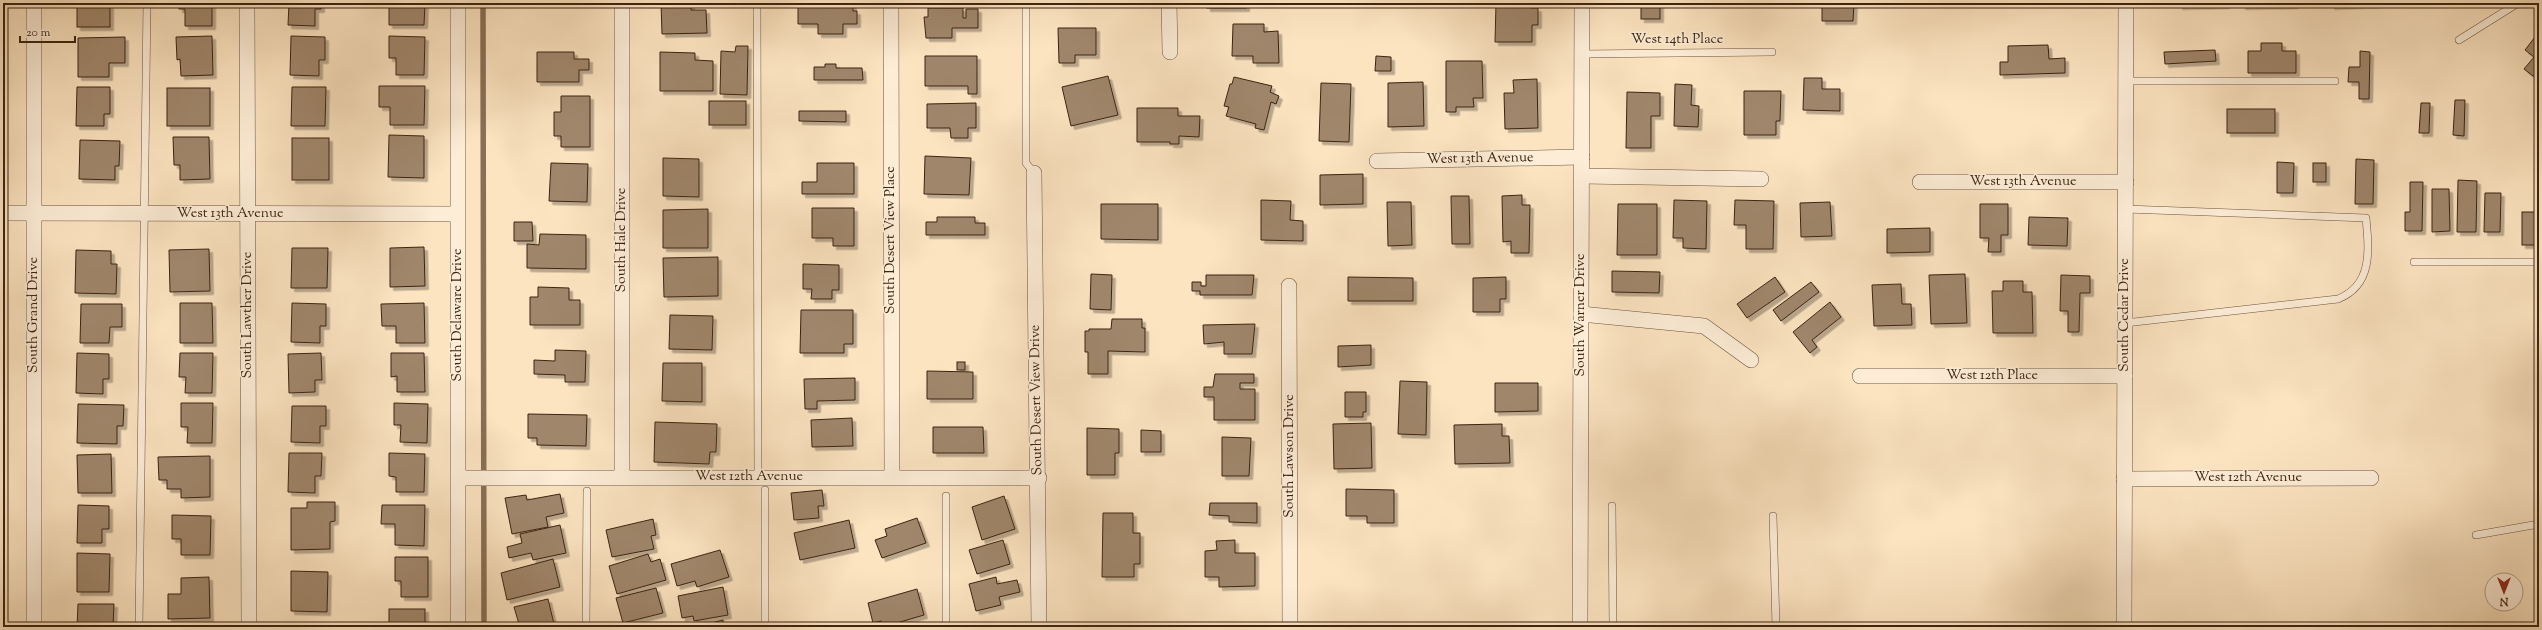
<svg xmlns="http://www.w3.org/2000/svg" width="2542" height="630" font-family="'Sorts Mill Goudy',serif">
<defs>
<filter id="shadow"><feDropShadow dx="3.5" dy="3.5" stdDeviation="0" flood-color="#0004"/></filter>
</defs>
<rect width="100%" height="100%" fill="#fce4c1"/>
<filter id="stains"><feTurbulence type="fractalNoise" baseFrequency=".005" numOctaves="4"/><feColorMatrix values="0 0 0 0 .2 0 0 0 0 .09 0 0 0 0 .02 0 0 0 .5 -.17"/></filter>
<radialGradient id="worn" r=".72"><stop offset=".6" stop-color="#630" stop-opacity="0"/><stop offset="1" stop-color="#630" stop-opacity=".3"/></radialGradient>
<g fill="none" stroke-linecap="round" stroke-linejoin="round">
<polyline stroke="#886f56" stroke-width="5.5" points="483,3 484,627"/>
</g>
<g fill="#a0876c" stroke="#3c2310" filter="url(#shadow)">
<rect x="77" y="3" width="33" height="24"/>
<polygon points="179,3 212,3 212,26 185,26 185,9 179,9"/>
<polygon points="289,3 321,3 321,9 315,9 315,26 288,25"/>
<polygon points="389,3 425,3 424,25 389,25"/>
<polygon points="661,3 691,3 691,10 706,10 707,33 662,34"/>
<polygon points="798,3 853,3 853,11 857,11 857,24 843,24 843,34 818,34 818,24 798,24"/>
<rect x="1207" y="3" width="39" height="5"/>
<polygon points="1496,3 1542,3 1531,4 1531,8 1538,8 1538,25 1532,25 1532,42 1495,42"/>
<rect x="1641" y="3" width="19" height="16"/>
<polygon points="1854,3 1853,21 1822,21 1822,4 1816,4"/>
<polygon points="2179,3 2226,3 2226,5 2179,6"/>
<polygon points="2242,3 2295,3 2295,5 2242,6"/>
<polygon points="2331,3 2379,3 2379,4 2331,6"/>
<polygon points="928,8 963,8 963,18 966,18 966,9 978,9 978,28 952,28 952,38 926,38 924,17 928,17"/>
<polygon points="1233,24 1264,24 1264,32 1278,31 1279,63 1253,63 1253,56 1232,56"/>
<polygon points="1058,28 1096,28 1096,55 1075,55 1075,63 1059,63"/>
<polygon points="2538,33 2539,77 2537,79 2524,69 2534,57 2525,50"/>
<polygon points="212,36 213,75 181,76 180,59 177,60 176,37"/>
<polygon points="291,36 325,37 325,60 319,60 319,76 290,75"/>
<polygon points="389,36 425,37 424,75 396,75 396,58 389,58"/>
<polygon points="125,37 125,63 109,63 109,77 78,77 78,38"/>
<polygon points="2261,43 2282,43 2282,51 2296,51 2296,73 2248,73 2248,51 2261,51"/>
<polygon points="2048,45 2049,59 2065,58 2065,73 2000,75 2000,62 2008,62 2008,46"/>
<polygon points="736,46 748,46 747,95 720,94 721,51 735,52"/>
<polygon points="2215,50 2216,61 2165,64 2164,52"/>
<polygon points="2360,51 2370,52 2369,99 2359,99 2359,82 2348,82 2349,67 2360,67"/>
<polygon points="537,52 574,52 574,59 589,59 589,70 579,70 579,82 537,82"/>
<polygon points="660,52 695,53 695,60 713,61 713,91 660,91"/>
<polygon points="925,56 977,56 977,94 968,94 968,86 925,86"/>
<polygon points="1376,56 1391,57 1391,71 1375,71"/>
<polygon points="1446,61 1482,61 1483,98 1473,98 1474,107 1456,107 1456,112 1446,112"/>
<polygon points="825,64 836,64 836,68 862,68 863,80 814,80 814,67 825,67"/>
<polygon points="1108,76 1118,115 1071,126 1062,87"/>
<polygon points="1234,77 1272,86 1270,92 1279,96 1276,104 1271,102 1264,130 1255,128 1256,124 1226,116 1229,107 1224,106 1230,84 1232,84"/>
<polygon points="1804,78 1822,78 1822,89 1840,89 1840,111 1803,110"/>
<polygon points="1537,79 1538,128 1505,129 1504,93 1514,93 1513,80"/>
<polygon points="1423,82 1424,126 1388,127 1388,83"/>
<polygon points="1321,83 1351,84 1349,142 1319,141"/>
<polygon points="1675,84 1692,85 1691,105 1699,106 1698,127 1674,126"/>
<polygon points="379,86 425,86 424,125 390,125 390,107 379,107"/>
<polygon points="77,87 110,87 110,114 104,114 104,126 76,126"/>
<polygon points="292,87 326,87 325,126 291,126"/>
<rect x="167" y="88" width="43" height="38"/>
<polygon points="1744,91 1781,91 1780,121 1776,121 1776,135 1744,135"/>
<polygon points="1627,92 1660,93 1660,116 1651,116 1651,148 1626,148"/>
<polygon points="561,96 590,96 590,147 561,147 561,136 554,136 554,112 561,112"/>
<polygon points="2455,100 2465,100 2464,136 2453,135"/>
<rect x="709" y="101" width="37" height="24"/>
<polygon points="976,103 976,128 968,128 968,138 951,138 950,128 927,128 927,104"/>
<polygon points="2421,103 2430,103 2429,133 2419,133"/>
<polygon points="1137,108 1178,108 1178,116 1200,116 1199,137 1179,136 1179,144 1170,144 1170,142 1137,142"/>
<rect x="2227" y="109" width="48" height="24"/>
<polygon points="799,111 846,111 846,122 799,121"/>
<polygon points="389,135 424,136 424,178 388,177"/>
<polygon points="173,137 209,137 210,179 180,180 180,165 174,165"/>
<rect x="292" y="138" width="37" height="42"/>
<polygon points="80,140 120,141 119,166 115,166 115,180 79,179"/>
<polygon points="925,156 971,158 969,195 924,194"/>
<polygon points="663,158 699,159 699,197 663,196"/>
<polygon points="2356,159 2374,160 2373,204 2355,204"/>
<polygon points="2277,162 2294,163 2293,193 2277,193"/>
<polygon points="551,163 588,164 587,202 549,201"/>
<polygon points="817,163 854,163 854,194 802,194 802,182 817,182"/>
<rect x="2313" y="163" width="13" height="19"/>
<polygon points="1363,174 1363,204 1320,205 1320,175"/>
<polygon points="2458,180 2477,181 2476,232 2457,232"/>
<polygon points="2410,182 2423,182 2422,231 2405,231 2405,212 2410,212"/>
<polygon points="2432,189 2449,189 2450,231 2432,232"/>
<polygon points="2485,193 2501,193 2500,232 2484,232"/>
<polygon points="1522,195 1522,205 1530,205 1529,253 1511,253 1511,241 1503,242 1502,196"/>
<polygon points="1451,196 1469,196 1470,244 1452,244"/>
<polygon points="1261,200 1291,201 1290,220 1303,221 1303,241 1261,240"/>
<polygon points="1674,200 1707,201 1706,249 1683,248 1683,238 1673,238"/>
<polygon points="1735,200 1774,201 1773,249 1746,249 1746,225 1734,225"/>
<polygon points="1387,202 1411,202 1412,245 1388,246"/>
<polygon points="1830,202 1832,236 1801,237 1800,203"/>
<polygon points="1101,204 1158,204 1158,240 1101,239"/>
<polygon points="1618,204 1657,204 1657,255 1617,255"/>
<polygon points="1980,204 2008,204 2008,235 2001,235 2001,252 1988,252 1989,238 1980,238"/>
<polygon points="812,208 854,208 854,246 833,246 833,238 812,238"/>
<polygon points="708,209 708,248 663,248 663,210"/>
<rect x="2522" y="212" width="17" height="33"/>
<polygon points="937,217 975,217 975,223 985,223 985,235 926,235 926,222 937,222"/>
<polygon points="2029,217 2068,218 2067,246 2028,245"/>
<polygon points="514,222 532,222 533,241 514,241"/>
<polygon points="1930,228 1930,252 1887,253 1887,229"/>
<polygon points="540,234 586,235 586,269 527,268 527,244 539,245"/>
<polygon points="424,247 425,286 390,287 390,248"/>
<polygon points="292,248 328,248 327,288 291,288"/>
<polygon points="209,249 210,291 170,292 169,250"/>
<polygon points="76,250 111,251 111,264 117,264 116,294 75,293"/>
<polygon points="718,257 718,296 664,297 663,258"/>
<polygon points="803,264 839,265 839,290 832,290 832,299 811,299 812,289 803,289"/>
<polygon points="1612,271 1660,272 1659,293 1612,292"/>
<polygon points="1091,274 1112,275 1111,310 1090,309"/>
<polygon points="1965,274 1967,323 1931,324 1929,275"/>
<polygon points="1206,275 1254,275 1252,295 1200,295 1200,291 1192,291 1192,282 1201,282 1201,286 1206,286"/>
<polygon points="2061,275 2090,276 2090,293 2080,293 2079,332 2068,332 2068,311 2060,311"/>
<polygon points="1348,277 1413,278 1413,301 1348,301"/>
<polygon points="1506,277 1506,299 1500,299 1500,312 1473,312 1473,278"/>
<polygon points="1775,277 1785,292 1747,318 1737,304"/>
<polygon points="2003,281 2023,281 2023,292 2032,292 2033,333 1993,333 1992,291 2003,291"/>
<polygon points="1811,282 1819,292 1781,321 1773,310"/>
<polygon points="1901,284 1902,304 1911,304 1912,325 1874,326 1872,285"/>
<polygon points="538,287 569,288 569,300 580,300 580,325 530,325 530,297 538,297"/>
<polygon points="1830,302 1841,317 1812,340 1817,347 1810,353 1793,332"/>
<polygon points="180,303 212,303 213,343 180,343"/>
<polygon points="292,303 326,304 326,326 320,326 320,343 291,342"/>
<polygon points="424,303 425,343 396,343 396,326 382,326 381,304"/>
<polygon points="81,304 122,304 122,327 110,327 109,343 80,343"/>
<polygon points="801,310 853,310 853,344 844,344 844,353 800,353"/>
<polygon points="670,315 713,316 712,350 669,349"/>
<polygon points="1112,319 1142,319 1142,328 1145,328 1145,352 1108,351 1108,374 1088,374 1088,352 1085,352 1085,331 1089,331 1089,329 1111,329"/>
<polygon points="1255,324 1252,354 1224,354 1224,342 1204,344 1203,325"/>
<polygon points="1371,345 1371,365 1338,367 1338,346"/>
<polygon points="555,350 586,351 585,382 565,382 565,375 534,374 534,360 555,361"/>
<polygon points="77,353 109,354 109,379 103,379 103,394 76,393"/>
<polygon points="180,353 213,353 212,393 185,393 186,377 179,377"/>
<polygon points="321,353 322,380 315,380 315,392 289,393 288,354"/>
<polygon points="391,353 424,353 425,392 397,392 397,376 391,377"/>
<rect x="957" y="362" width="8" height="8"/>
<polygon points="663,363 702,363 702,402 662,401"/>
<polygon points="927,371 973,372 973,399 927,399"/>
<polygon points="1215,374 1254,374 1254,383 1240,383 1240,389 1255,389 1255,420 1214,420 1214,397 1204,397 1204,387 1213,387"/>
<polygon points="855,378 855,400 817,401 817,409 805,409 804,379"/>
<polygon points="1400,381 1427,382 1426,435 1398,434"/>
<polygon points="1495,383 1538,383 1538,411 1495,412"/>
<polygon points="1345,392 1366,392 1366,412 1363,412 1363,417 1345,417"/>
<polygon points="181,403 213,403 212,443 187,443 188,427 181,427"/>
<polygon points="394,403 428,404 427,443 400,442 401,425 394,425"/>
<polygon points="78,404 124,405 123,426 117,426 117,444 77,443"/>
<polygon points="292,406 326,406 326,426 320,426 320,443 291,442"/>
<polygon points="528,414 587,415 586,446 537,445 537,438 528,438"/>
<polygon points="852,418 853,446 812,447 811,420"/>
<polygon points="655,422 717,424 716,452 710,452 709,464 654,462"/>
<polygon points="1371,423 1372,468 1334,469 1333,424"/>
<polygon points="1502,424 1502,436 1509,436 1510,463 1455,464 1454,425"/>
<polygon points="933,427 983,427 984,453 933,453"/>
<polygon points="1087,428 1119,429 1119,453 1115,453 1115,475 1087,475"/>
<polygon points="1141,430 1161,431 1161,452 1141,452"/>
<polygon points="1222,437 1251,438 1249,476 1222,476"/>
<polygon points="289,453 322,453 321,476 315,476 315,493 288,492"/>
<polygon points="389,453 425,454 424,492 396,492 396,477 389,476"/>
<polygon points="111,454 112,493 78,493 77,455"/>
<polygon points="210,456 210,497 181,498 181,489 167,489 167,480 159,480 158,457"/>
<polygon points="1346,489 1394,490 1394,523 1367,523 1367,516 1346,516"/>
<polygon points="822,490 824,506 818,506 819,518 794,520 791,493"/>
<polygon points="560,494 564,513 546,517 548,527 512,534 505,498 526,495 527,500"/>
<polygon points="1004,496 1015,529 982,540 972,507"/>
<polygon points="307,502 335,502 335,521 330,522 330,549 291,550 291,508 307,508"/>
<polygon points="1210,503 1257,503 1257,523 1229,522 1229,516 1209,515"/>
<polygon points="78,505 109,506 109,529 102,529 102,543 77,543"/>
<polygon points="382,505 425,505 424,546 395,545 395,524 381,524"/>
<polygon points="1103,513 1133,513 1133,533 1140,533 1140,564 1134,564 1134,577 1102,577"/>
<polygon points="172,515 211,516 210,555 181,555 181,539 172,539"/>
<polygon points="917,518 926,543 882,558 875,540 887,536 885,529"/>
<polygon points="653,519 656,535 651,536 654,549 612,557 606,530"/>
<polygon points="849,520 855,548 800,560 794,533"/>
<polygon points="560,525 566,553 533,560 531,553 509,558 507,547 522,543 520,534"/>
<polygon points="1003,540 1010,564 977,574 969,550"/>
<polygon points="1235,540 1235,553 1255,553 1255,586 1219,587 1219,577 1205,577 1205,551 1217,550 1216,541"/>
<polygon points="720,550 729,577 697,587 695,581 677,586 671,564"/>
<polygon points="77,553 110,554 109,592 77,592"/>
<polygon points="648,554 651,562 660,559 666,580 617,594 609,566"/>
<polygon points="395,557 428,557 428,597 401,597 401,581 395,581"/>
<polygon points="553,559 560,587 507,600 501,573"/>
<polygon points="291,571 328,572 327,612 291,611"/>
<polygon points="209,577 210,618 168,619 168,594 181,594 181,578"/>
<polygon points="996,577 997,584 1017,580 1020,592 999,597 1001,605 976,611 969,584"/>
<polygon points="723,587 728,615 694,621 693,616 682,618 678,596"/>
<polygon points="656,588 663,613 623,623 616,598"/>
<polygon points="917,589 924,615 883,627 881,621 873,623 868,603"/>
<polygon points="548,599 554,624 542,627 512,627 519,624 514,607"/>
<polygon points="78,604 114,604 113,627 77,627"/>
<rect x="389" y="609" width="36" height="18"/>
<polygon points="723,620 724,627 696,627"/>
</g>
<g fill="none" stroke-linecap="round" stroke-linejoin="round">
<g stroke="#6c533c" stroke-width="8">
<g id="service">
<polyline points="757,3 758,477"/>
<polyline points="1026,3 1026,163 1034,173"/>
<polyline points="2459,40 2518,3"/>
<polyline points="1582,54 1772,52"/>
<polyline points="2126,81 2335,81"/>
<polyline points="2414,262 2539,262"/>
<path d="M2125,323L2338,299C2373,285 2369,250 2366,218L2126,209"/>
<polyline points="1612,506 1613,627"/>
<polyline points="1773,516 1776,627"/>
<polyline points="2476,535 2539,524"/>
<polyline points="139,627 147,3"/>
<polyline points="586,627 587,491"/>
<polyline points="765,627 765,490"/>
<polyline points="946,627 946,496"/>
</g>
</g>
<g stroke="#6c533c" stroke-width="16">
<g id="minor">
<polyline points="34,3 34,627"/>
<polyline points="247,3 249,627"/>
<polyline points="458,3 458,627"/>
<polyline points="891,3 892,477"/>
<polyline points="1169,3 1170,52"/>
<polyline points="1377,161 1582,157"/>
<polyline points="1034,173 1039,627"/>
<polyline points="1582,176 1761,179"/>
<polyline points="1920,182 2126,182"/>
<polyline points="3,213 457,214"/>
<polyline points="1289,286 1290,627"/>
<polyline points="1581,314 1704,326 1751,360"/>
<polyline points="1860,376 2125,376"/>
<polyline points="622,476 622,3"/>
<polyline points="459,478 1039,478"/>
<polyline points="2124,479 2371,478"/>
<polyline points="1580,627 1582,3"/>
<polyline points="2124,627 2126,3"/>
</g>
</g>
<use href="#service" stroke="#fdedd7" stroke-width="7"/>
<use href="#minor" stroke="#fdedd7" stroke-width="15"/>
</g>
<g text-anchor="middle" dominant-baseline="central" stroke-width="3" stroke-linejoin="round" paint-order="stroke">
<g font-size="14" fill="#3c2310" stroke="#fdedd7">
<text x="1677" y="40">West 14th Place</text>
<text transform="translate(1480 159) rotate(-1)">West 13th Avenue</text>
<text x="2023" y="182">West 13th Avenue</text>
<text x="230" y="214">West 13th Avenue</text>
<text transform="translate(622 240) rotate(-90)">South Hale Drive</text>
<text transform="translate(891 240) rotate(-90)">South Desert View Place</text>
<text transform="translate(34 315) rotate(-90)">South Grand Drive</text>
<text transform="translate(248 315) rotate(-90)">South Lawther Drive</text>
<text transform="translate(458 315) rotate(-90)">South Delaware Drive</text>
<text transform="translate(1581 315) rotate(-90)">South Warner Drive</text>
<text transform="translate(2125 315) rotate(-90)">South Cedar Drive</text>
<text x="1992" y="376">West 12th Place</text>
<text transform="translate(1037 400) rotate(-91)">South Desert View Drive</text>
<text transform="translate(1290 456) rotate(-90)">South Lawson Drive</text>
<text x="749" y="477">West 12th Avenue</text>
<text x="2248" y="478">West 12th Avenue</text>
</g>
</g>
<rect width="2542" height="630" fill="none" stroke="#fce4c1" stroke-width="16"/>
<rect x="4" y="4" width="2534" height="622" fill="none" stroke="#3c2310" stroke-width="2"/>
<rect x="8" y="8" width="2526" height="614" fill="none" stroke="#3c2310"/>
<g transform="translate(2504 592) rotate(180)"><circle r="19" fill="#fdedd7" stroke="#b09c87"/>
<path d="M0-3L7 15L0 10L-7 15Z" fill="#8f2418"/>
<text y="-6" font-size="11" font-weight="bold" text-anchor="middle" fill="#3c2310">N</text>
</g>
<path d="M20 36v6h55v-6" fill="none" stroke="#3c2310" stroke-width="2"/>
<text x="26" y="36" font-size="12" fill="#3c2310" stroke="#fdedd7" stroke-width="3" paint-order="stroke">20 m</text>
<rect width="100%" height="100%" filter="url(#stains)"/>
<rect width="100%" height="100%" fill="url(#worn)"/>
</svg>
